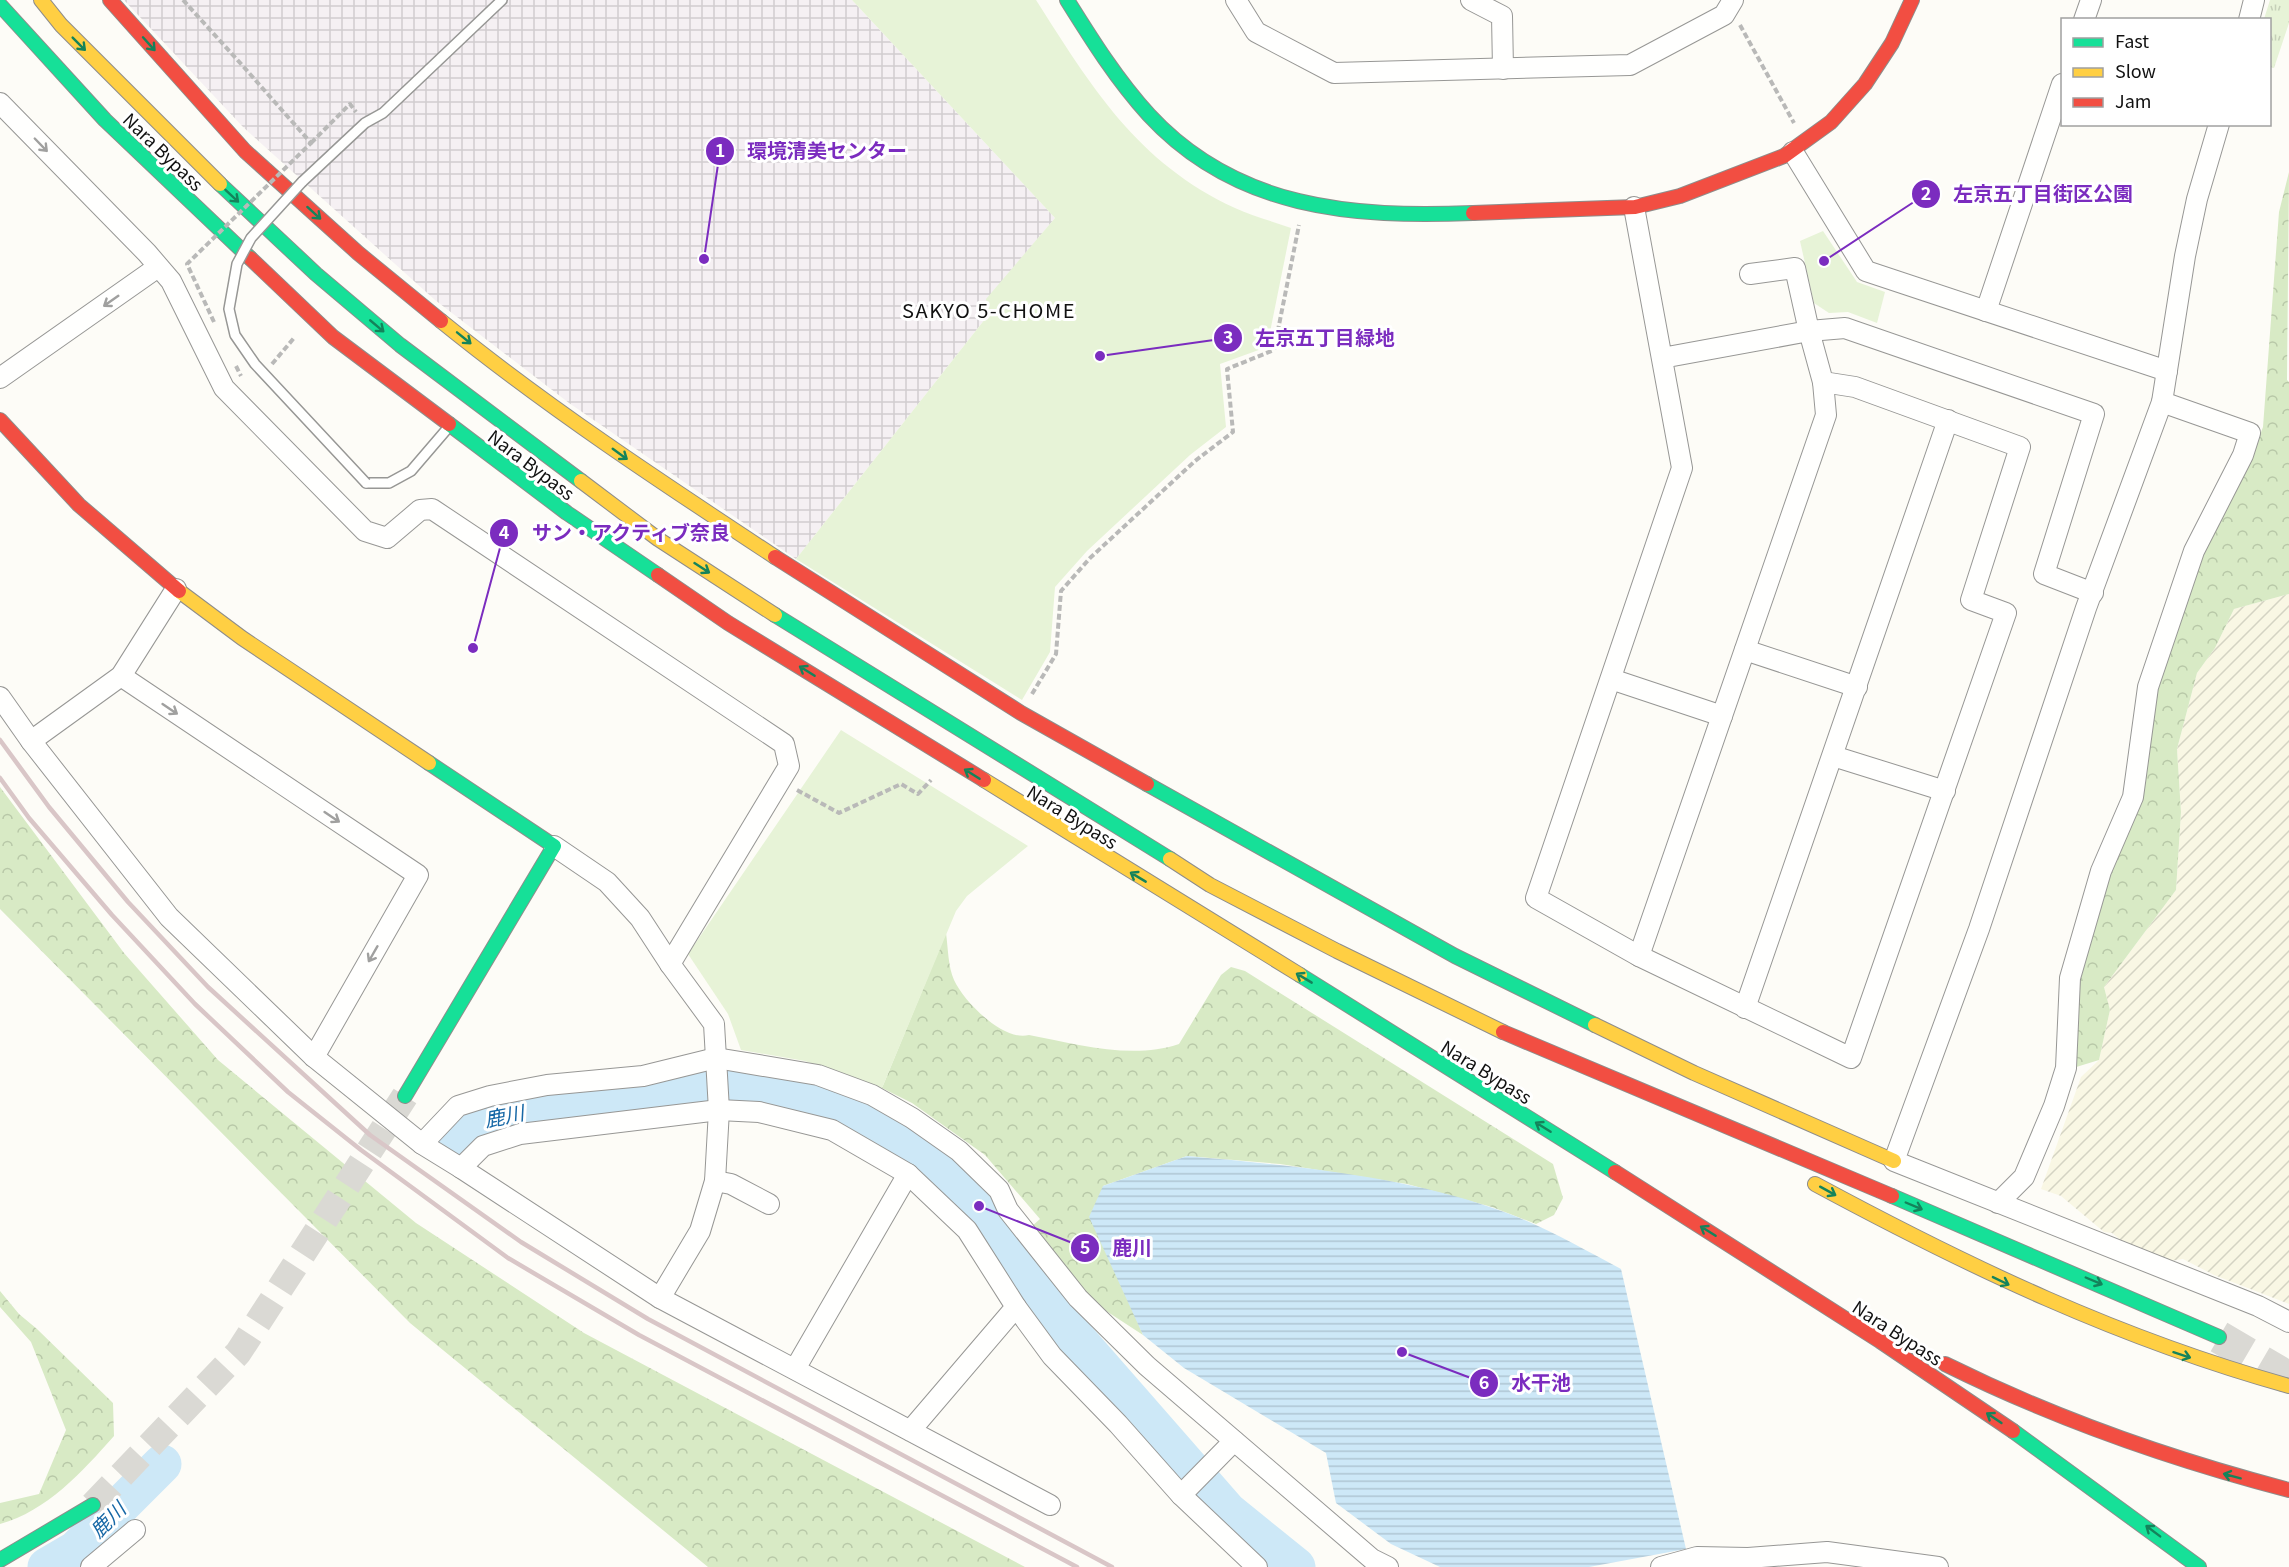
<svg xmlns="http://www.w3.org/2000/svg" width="2289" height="1567" font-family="Georgia,'Noto Sans JP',serif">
<defs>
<pattern id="industrial-grid" width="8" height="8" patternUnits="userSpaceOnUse" patternTransform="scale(1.5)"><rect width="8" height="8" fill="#f5f0f3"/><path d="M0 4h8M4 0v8" fill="none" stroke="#d1cdcf"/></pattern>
<pattern id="farmland-furrows" width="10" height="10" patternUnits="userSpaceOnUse" patternTransform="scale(1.5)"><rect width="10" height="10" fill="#f9f7e4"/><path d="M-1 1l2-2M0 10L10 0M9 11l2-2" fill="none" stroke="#d4d3c3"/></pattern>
<pattern id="grass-tufts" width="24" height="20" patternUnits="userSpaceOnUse" patternTransform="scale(1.5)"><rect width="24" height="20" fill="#e7f3d7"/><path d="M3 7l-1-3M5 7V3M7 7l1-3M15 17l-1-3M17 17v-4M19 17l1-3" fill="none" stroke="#c5cfb8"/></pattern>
<pattern id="forest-crowns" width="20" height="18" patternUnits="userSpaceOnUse" patternTransform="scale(1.5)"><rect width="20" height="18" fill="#d8eac5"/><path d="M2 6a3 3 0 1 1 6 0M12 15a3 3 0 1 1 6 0" fill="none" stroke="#b8c8a8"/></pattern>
<pattern id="water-rules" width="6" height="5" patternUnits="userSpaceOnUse" patternTransform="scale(1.5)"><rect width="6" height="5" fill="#cde8f7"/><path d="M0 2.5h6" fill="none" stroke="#afc6d3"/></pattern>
</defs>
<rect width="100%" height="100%" fill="#fdfcf7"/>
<polygon fill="url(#industrial-grid)" points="124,0 852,0 1055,218 987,299 989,314 796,559 569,403 435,300 243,127"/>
<polygon fill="url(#farmland-furrows)" points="2289,594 2289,1304 2214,1275 2183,1259 2170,1261 2123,1242 2112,1233 2104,1232 2061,1196 2041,1189 2081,1077 2099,1060 2110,1010 2104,987 2176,890 2181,812 2177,749 2197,673 2215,648 2234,609"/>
<polygon fill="url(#grass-tufts)" points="2270,0 2289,0 2289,23 2274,68 2270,67 2270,20 2264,19"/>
<g fill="url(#forest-crowns)">
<polygon points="2289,172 2287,380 2289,382 2289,594 2234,609 2215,648 2197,673 2177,749 2181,812 2176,890 2104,987 2110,1010 2099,1060 2073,1068 2080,982 2156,690 2201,554 2251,458 2263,427 2279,212"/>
<polygon points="0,787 124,953 218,1060 416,1223 584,1333 1025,1567 708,1567 410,1323 0,909"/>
<path d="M946,933C948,947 948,967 954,980C964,1002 1004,1042 1029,1035C1076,1044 1132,1060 1179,1044L1221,975L1231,967L1245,971L1553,1164L1563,1198L1554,1215L1536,1224L1492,1207L1407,1184L1280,1164L1187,1156L1103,1186L1123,1287L1143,1335L1097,1305L1031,1227L1040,1219L985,1155L912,1103L882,1088Z"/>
<path d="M0,1291L19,1314L37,1329L113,1403L114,1436C82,1472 47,1511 0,1524V1503L39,1494L66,1430L31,1342L0,1307Z"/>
</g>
<g fill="#e7f3d7">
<path d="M852,0H1036C1091,86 1137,163 1235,208C1252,216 1272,221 1291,228L1267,347L1220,364L1226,427L1190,455L1087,551L1055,587L1050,652L1022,700L796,559L989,314L986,299L1055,218Z"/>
<polygon points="1823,231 1857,282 1885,292 1877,323 1848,312 1829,313 1814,303 1800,241"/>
<polygon points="841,730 1028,846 967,896 956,911 882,1088 805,1061 741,1050 728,1014 688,954"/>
</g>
<path fill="url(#water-rules)" d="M1187,1156C1286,1165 1399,1175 1493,1208C1538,1223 1579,1247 1621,1269L1686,1549L1589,1567H1440L1391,1544L1336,1503L1326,1453L1184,1368L1143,1335L1089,1217L1103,1186Z"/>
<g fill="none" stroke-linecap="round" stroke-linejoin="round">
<g stroke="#cde8f7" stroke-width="39">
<polyline points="452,1139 479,1117 701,1085 743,1084 837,1106 891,1134 938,1168 979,1206 1018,1265 1075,1337 1228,1512 1296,1567"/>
<polyline points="47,1567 76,1550 162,1464"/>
</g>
<polyline stroke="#dad9d4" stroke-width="27" stroke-dasharray="27 14" stroke-linecap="butt" points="93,1505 238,1353 405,1096"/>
<polyline stroke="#dad9d4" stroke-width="33" stroke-dasharray="33 16" stroke-linecap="butt" points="2219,1337 2289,1378"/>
<g stroke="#979795" stroke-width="12">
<g id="lane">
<polyline points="302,182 365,123 383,113 502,0"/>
<polyline points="366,483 389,483 411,471 447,429"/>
</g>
</g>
<g stroke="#979795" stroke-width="22">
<g id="street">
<polyline points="1236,0 1256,32 1334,73 1630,65 1724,15 1733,0"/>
<polyline points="1471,0 1502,16 1503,69"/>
<polyline points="2084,20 2091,0"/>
<polyline points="2249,20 2254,0"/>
<polyline points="0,103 147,253 171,281 224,388 365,531 387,538 420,510 432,509 784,744 789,766 670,964"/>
<polyline points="2219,124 2197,199 2185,256 2162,402 2086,608 1979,929 1894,1161 2258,1306 2289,1322"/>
<polyline points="1793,152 1866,271 2167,371"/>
<polyline points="1634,207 1682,468 1536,898 1639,956 1851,1058 2006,613 1971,600 2020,447 1855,387 1823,382 1809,331 1662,358"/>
<polyline points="1750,274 1795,268 1809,331 1845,328 2094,414 2044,574 2093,593"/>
<polyline points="1986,311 2062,84"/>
<polyline points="0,378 158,267"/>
<polyline points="1745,650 1857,687"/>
<polyline points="121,676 418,875 314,1057"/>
<polyline points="1611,679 1722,716"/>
<polyline points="0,697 31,741 169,917 314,1057 422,1144 461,1168"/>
<polyline points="31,741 121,676 176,589"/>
<polyline points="1833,756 1945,791"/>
<polyline points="554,846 607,882 640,918 670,964 714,1024 719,1110 715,1181 700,1231 660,1298"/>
<polyline points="1639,956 1826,415 1823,382"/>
<polyline points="1745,1008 1948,420"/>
<polyline points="422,1144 458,1106 490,1096 547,1085 643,1076 716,1058 818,1075 872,1095 912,1118 959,1151 999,1190 1008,1210 1078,1298 1147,1366 1372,1559 1388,1567"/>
<polyline points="715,1181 731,1184 769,1204"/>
<polyline points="1998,1203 2024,1177 2054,1106 2066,1068 2070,978 2101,871 2133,797 2148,687 2194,551 2243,455 2250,433 2162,402"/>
<polyline points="1016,1307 1052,1356 1118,1424 1181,1495 1257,1567"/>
<polyline points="795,1369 908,1174"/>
<polyline points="910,1431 1016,1307 967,1230 908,1174 832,1130 759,1112 719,1110 520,1134 483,1146 461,1168 660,1298 1050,1505"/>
<polyline points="1181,1495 1234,1441"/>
<polyline points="91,1567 135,1530"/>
<polyline points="1661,1567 1697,1557 1748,1558 1827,1552 1938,1567"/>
</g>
</g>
<g stroke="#8e8d8b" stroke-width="16">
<g id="fast">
<path d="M1067,0C1092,40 1117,80 1149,115C1236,209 1353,218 1473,213"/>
<polyline points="0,5 105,120 250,258"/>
<polyline points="220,184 316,274 400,345 581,481"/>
<polyline points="449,424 567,513 658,575"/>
<polyline points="775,615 1170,859"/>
<polyline points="1147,784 1455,956 1595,1025"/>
<polyline points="1300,975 1615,1172"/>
<polyline points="405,1096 554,846 429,763"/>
<polyline points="1892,1196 2219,1337"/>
<polyline points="2013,1431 2199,1567"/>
<polyline points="0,1560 93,1505"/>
</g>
</g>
<g stroke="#8e8d8b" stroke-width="16">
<g id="slow">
<polyline points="41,0 61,25 220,184"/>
<path d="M441,321C547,407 661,482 775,557"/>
<polyline points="581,481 658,539 775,615"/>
<polyline points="179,591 242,638 429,763"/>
<polyline points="984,780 1300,975"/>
<polyline points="1170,859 1210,885 1337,951 1503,1032"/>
<polyline points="1595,1025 1694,1073 1894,1161"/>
<path d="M1815,1184C1969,1267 2120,1339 2289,1386"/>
</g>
</g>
<g stroke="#8e8d8b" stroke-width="16">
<g id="jam">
<polyline points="110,0 245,151 358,253 441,321"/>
<polyline points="1473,213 1635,207 1680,196 1784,156 1831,122 1865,84 1892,43 1912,0"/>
<polyline points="250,258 333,337 449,424"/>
<polyline points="0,420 79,505 179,591"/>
<polyline points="775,557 1021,713 1147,784"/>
<polyline points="658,575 728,623 984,780"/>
<polyline points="1503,1032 1892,1196"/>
<polyline points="1615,1172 1880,1341 2013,1431"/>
<path d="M1945,1364C2056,1419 2170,1459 2289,1490"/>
</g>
</g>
<g stroke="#b9b9b8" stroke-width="4" stroke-dasharray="6 3" stroke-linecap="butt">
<polyline points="183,0 242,65"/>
<polyline points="1740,25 1794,123"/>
<polyline points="311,143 350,104 356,112"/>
<polyline points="272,364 294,338"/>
<polyline points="1032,694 1056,654 1061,591 1090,558 1195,461 1233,432 1227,369 1274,350 1299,225"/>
<polyline points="797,790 839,813 901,784 918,794 931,780"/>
</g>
<use href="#lane" stroke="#fffffe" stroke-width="9"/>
<use href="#street" stroke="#fffffe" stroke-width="20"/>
<use href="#fast" stroke="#16e098" stroke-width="14"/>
<use href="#slow" stroke="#ffcf43" stroke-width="14"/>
<use href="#jam" stroke="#f24e42" stroke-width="14"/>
<g stroke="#d9c6c7" stroke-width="4.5">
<polyline points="0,740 49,807 128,902 208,987 370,1135 521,1242 648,1319 1112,1567"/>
<polyline points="0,778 29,818 112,915 195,1004 288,1092 361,1150 508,1258 639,1335 1077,1567"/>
</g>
<g stroke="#979795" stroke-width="12" stroke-linecap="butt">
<polyline id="lane-bridge" points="302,182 251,238 237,264 229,309 235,335 255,364 366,483"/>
</g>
<g stroke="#b9b9b8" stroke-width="4" stroke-dasharray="6 3" stroke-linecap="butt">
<polyline points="214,322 187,264 311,143 242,65"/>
<polyline points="236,366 241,376"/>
</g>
<use href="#lane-bridge" stroke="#fffffe" stroke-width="9"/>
</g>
<defs><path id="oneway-shaft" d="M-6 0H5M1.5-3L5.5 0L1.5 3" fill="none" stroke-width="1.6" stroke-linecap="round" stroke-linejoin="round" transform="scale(1.5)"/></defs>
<g stroke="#14835b">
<use href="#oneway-shaft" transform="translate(79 44) rotate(45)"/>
<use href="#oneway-shaft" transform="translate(149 44) rotate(48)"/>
<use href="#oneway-shaft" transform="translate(232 196) rotate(43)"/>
<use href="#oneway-shaft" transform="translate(314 213) rotate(42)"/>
<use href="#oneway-shaft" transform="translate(377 326) rotate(40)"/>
<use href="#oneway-shaft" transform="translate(464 338) rotate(39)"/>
<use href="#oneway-shaft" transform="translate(620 454) rotate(36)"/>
<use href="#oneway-shaft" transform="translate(702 568) rotate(33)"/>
<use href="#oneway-shaft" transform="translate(807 671) rotate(-148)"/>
<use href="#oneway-shaft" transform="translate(972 774) rotate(-148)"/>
<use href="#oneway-shaft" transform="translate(1138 877) rotate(-149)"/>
<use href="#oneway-shaft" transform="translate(1304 978) rotate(-149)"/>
<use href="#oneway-shaft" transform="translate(1543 1127) rotate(-148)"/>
<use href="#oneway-shaft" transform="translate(1828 1191) rotate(29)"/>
<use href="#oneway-shaft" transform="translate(1914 1206) rotate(23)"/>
<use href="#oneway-shaft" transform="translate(1708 1231) rotate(-148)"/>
<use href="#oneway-shaft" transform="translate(2001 1281) rotate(26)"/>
<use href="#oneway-shaft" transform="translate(2094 1281) rotate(23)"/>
<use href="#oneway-shaft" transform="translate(2182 1355) rotate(18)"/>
<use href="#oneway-shaft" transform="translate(1994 1418) rotate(-146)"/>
<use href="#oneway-shaft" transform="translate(2232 1476) rotate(-165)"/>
<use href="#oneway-shaft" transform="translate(2153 1531) rotate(-143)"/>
</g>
<g stroke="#a0a09f">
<use href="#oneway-shaft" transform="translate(41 145) rotate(46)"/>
<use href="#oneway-shaft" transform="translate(111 301) rotate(145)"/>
<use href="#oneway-shaft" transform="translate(170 709) rotate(34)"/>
<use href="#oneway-shaft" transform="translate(332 817) rotate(34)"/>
<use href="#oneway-shaft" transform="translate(373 954) rotate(120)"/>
</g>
<g text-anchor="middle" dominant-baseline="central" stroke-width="6" stroke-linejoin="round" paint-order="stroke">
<g font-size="18" fill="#111" stroke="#fff">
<text transform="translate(164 151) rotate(44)">Nara Bypass</text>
<text transform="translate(532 464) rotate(37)">Nara Bypass</text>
<text transform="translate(1073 816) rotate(32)">Nara Bypass</text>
<text transform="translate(1487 1071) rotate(32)">Nara Bypass</text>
<text transform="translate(1898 1332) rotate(33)">Nara Bypass</text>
</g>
<g font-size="20" letter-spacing="1.5" fill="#111" stroke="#fff">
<text x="989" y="309">SAKYO 5-CHOME</text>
</g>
<g font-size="20" font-style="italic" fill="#1768a6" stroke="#fff">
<text transform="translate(504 1115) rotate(-11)">鹿川</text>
<text transform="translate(107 1519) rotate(-45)">鹿川</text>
</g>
</g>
<path fill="none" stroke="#7b2cbf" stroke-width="2" d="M704 259L720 151M1824 261L1926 194M1100 356L1228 338M473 648L504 533M979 1206L1085 1248M1402 1352L1484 1383"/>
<g fill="#7b2cbf" stroke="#fff" stroke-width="2">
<circle cx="704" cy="259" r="6"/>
<circle cx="1824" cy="261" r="6"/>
<circle cx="1100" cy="356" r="6"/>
<circle cx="473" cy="648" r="6"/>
<circle cx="979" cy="1206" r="6"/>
<circle cx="1402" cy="1352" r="6"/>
<circle cx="720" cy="151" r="15"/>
<circle cx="1926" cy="194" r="15"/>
<circle cx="1228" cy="338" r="15"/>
<circle cx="504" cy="533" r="15"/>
<circle cx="1085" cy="1248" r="15"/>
<circle cx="1484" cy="1383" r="15"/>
</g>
<g font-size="18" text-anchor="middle" font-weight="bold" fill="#fff">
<text x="720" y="157">1</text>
<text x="1926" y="200">2</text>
<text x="1228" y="344">3</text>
<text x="504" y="539">4</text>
<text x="1085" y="1254">5</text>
<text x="1484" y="1389">6</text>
</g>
<g font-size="20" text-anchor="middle" font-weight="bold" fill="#7b2cbf" stroke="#fff" stroke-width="6" stroke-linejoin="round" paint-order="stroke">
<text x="827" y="158">環境清美センター</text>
<text x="2043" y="201">左京五丁目街区公園</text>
<text x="1325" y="345">左京五丁目緑地</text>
<text x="631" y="540">サン・アクティブ奈良</text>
<text x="1132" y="1255">鹿川</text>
<text x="1541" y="1390">水干池</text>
</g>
<rect x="2061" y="18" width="210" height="108" fill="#ffffff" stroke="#a0a0a0" stroke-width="1.5"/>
<rect x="2073" y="38" width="30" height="9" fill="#16e098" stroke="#a0a0a0" stroke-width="1.5"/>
<text x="2115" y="48" font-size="18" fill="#111111">Fast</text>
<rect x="2073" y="68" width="30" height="9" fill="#ffcf43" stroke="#a0a0a0" stroke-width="1.5"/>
<text x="2115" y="78" font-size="18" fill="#111111">Slow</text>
<rect x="2073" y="98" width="30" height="9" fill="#f24e42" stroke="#a0a0a0" stroke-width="1.5"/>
<text x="2115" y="108" font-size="18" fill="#111111">Jam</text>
</svg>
